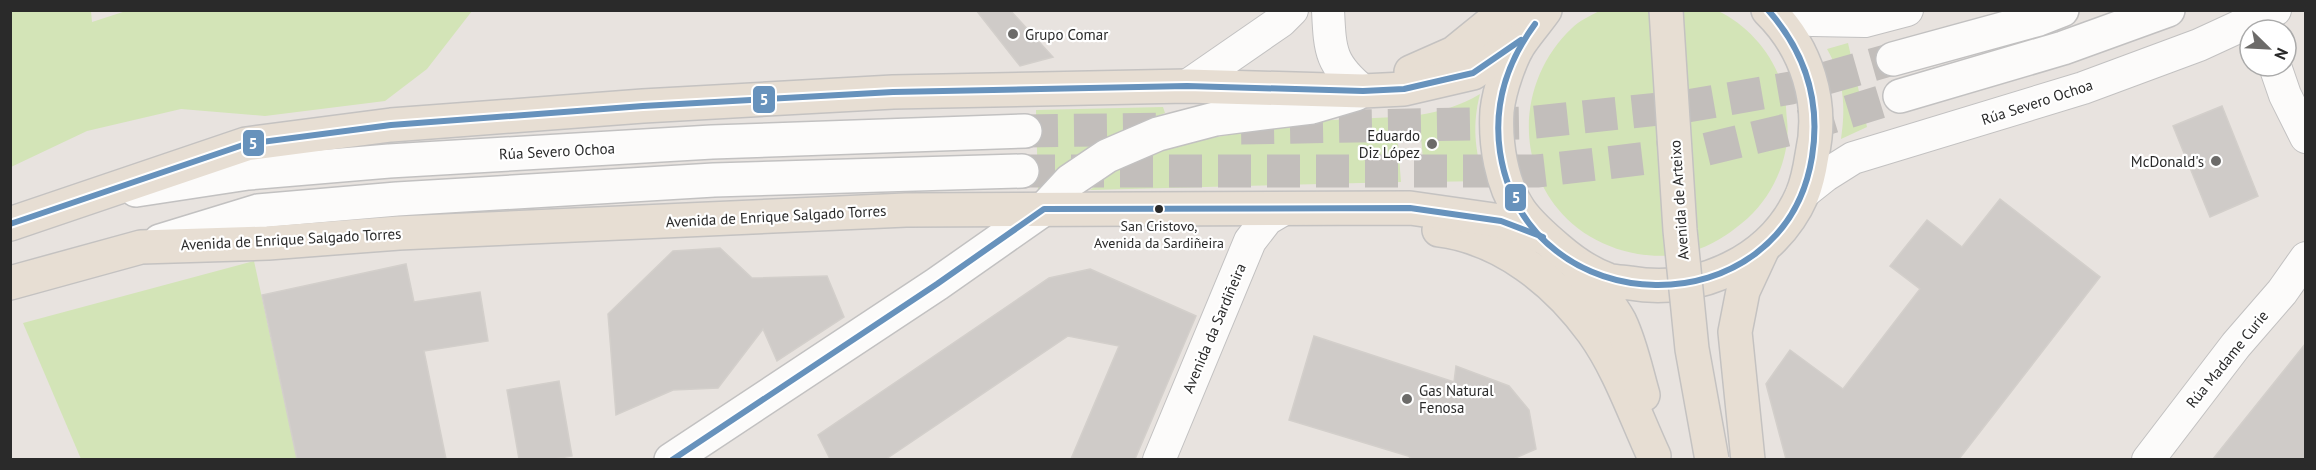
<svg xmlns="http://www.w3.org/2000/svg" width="2316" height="470" font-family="'PT Sans',sans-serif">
<rect width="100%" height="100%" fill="#e8e3df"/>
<g fill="#d3e4b7">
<polygon points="129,10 472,10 472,11 427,69 385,101 265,116 181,109 87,131 11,167 11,11 91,11 92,22"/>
<path d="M1599,11H1718C1748,25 1774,55 1783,88C1786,98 1786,110 1787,120C1791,155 1774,194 1748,218C1733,231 1718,242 1699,249C1651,267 1589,248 1558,209C1513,154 1522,75 1572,28C1579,21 1590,16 1599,11Z"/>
<path d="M1848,43L1867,127L1841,139C1846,107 1844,78 1827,49Z"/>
<path d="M1480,94C1472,125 1475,150 1484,181L1425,182L1419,115C1442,111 1460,106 1480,94Z"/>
<path d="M1163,107L1165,113C1117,130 1075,156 1038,191L1036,110Z"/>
<polygon points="1396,117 1401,182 1090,190 1126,162 1157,150 1199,140 1310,121"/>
<polygon points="254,261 297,459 81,459 23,323"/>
</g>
<g fill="#cfcbc8" stroke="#d3cfcb" stroke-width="1.5">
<polygon points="976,10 1010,10 1053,57 1020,66"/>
<polygon points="2222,106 2258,196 2210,217 2173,126"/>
<polygon points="2000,199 2100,277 1959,459 1786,459 1766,384 1790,350 1843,389 1920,289 1890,266 1927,220 1962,247"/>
<polygon points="720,248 752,278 827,276 844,317 777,361 763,329 718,388 673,390 616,415 608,314 673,251"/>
<polygon points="406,264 414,302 480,292 488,341 424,351 446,459 297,459 262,295"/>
<polygon points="1090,269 1196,316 1135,459 1071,459 1119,346 1068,336 886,459 830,459 818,435 1049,278"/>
<polygon points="1314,336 1454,382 1456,366 1509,386 1529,410 1536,449 1513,459 1412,459 1408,456 1289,420"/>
<polygon points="2306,343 2306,459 2213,459 2241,424"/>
<polygon points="559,381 572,456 554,459 519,459 507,390"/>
</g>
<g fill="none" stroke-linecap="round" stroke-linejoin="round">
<g stroke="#c2bebb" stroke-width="33" stroke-dasharray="33 16" stroke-linecap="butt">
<polyline points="1241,128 1526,123 1687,106 1791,88 1893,59"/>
<polyline points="1025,131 1172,129"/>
<polyline points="1022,171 1537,171 1691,153 1795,128 1900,96"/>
</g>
<g stroke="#c2c1c1" stroke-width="34">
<g id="minor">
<path d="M1328,10C1330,51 1330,64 1363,91"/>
<polyline points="1774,16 1813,20 1865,21 1907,10"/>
<polyline points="2275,66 2285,95 2306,137"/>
<polyline points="1187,86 1281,21 1292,10"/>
<polyline points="1802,194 1826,175 1853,158 2083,88 2199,45 2275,10"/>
<polyline points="1159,460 1250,241 1267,219 1284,209"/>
<polyline points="2148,460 2236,345 2282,292 2306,258"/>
</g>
</g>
<g stroke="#c2c1c1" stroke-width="36">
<polyline id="tertiary" points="671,460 937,284 1044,209 1070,181 1107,156 1158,134 1215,119 1312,107 1356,94"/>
</g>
<g stroke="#c2c1c1" stroke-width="36">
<g id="secondary">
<polyline points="1893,59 2039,19 2062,10"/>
<polyline points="1900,96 2063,48 2168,10"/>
<polyline points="136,190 248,173 389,161 712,142 1025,131"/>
<polyline points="160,241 258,211 397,199 714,180 1022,171"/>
</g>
</g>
<g stroke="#c4c2c1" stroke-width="36">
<g id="primary">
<path d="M1545,10C1538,20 1530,29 1523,39C1511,54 1499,91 1497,111C1495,143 1501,184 1520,211C1530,225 1545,238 1558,249C1573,262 1589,273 1608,280C1615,282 1623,282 1630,283C1699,295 1773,261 1802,195C1807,183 1810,168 1812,155C1824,103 1807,48 1768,10"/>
<polyline points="1411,72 1454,53 1507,10"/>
<polyline points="10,224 246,144 391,125 643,106 893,92 1187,86 1363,91 1404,89 1473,73 1521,40"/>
<path d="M1439,230C1502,238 1556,281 1593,332C1619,368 1635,415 1654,456"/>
<path d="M1579,269C1594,286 1609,302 1620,322C1631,345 1636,371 1643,395"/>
<polyline points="10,283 141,247 268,243 399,233 906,210 1410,208 1501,221 1543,237"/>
<polyline points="1748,460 1735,332 1743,291 1763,248"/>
</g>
</g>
<use href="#minor" stroke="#fcfbfa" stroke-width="32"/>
<use href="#tertiary" stroke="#fcfbfa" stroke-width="33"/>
<use href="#secondary" stroke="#fcfbfa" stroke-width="33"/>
<use href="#primary" stroke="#e7ded3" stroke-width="33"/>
<g stroke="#c4c2c1" stroke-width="36" stroke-linecap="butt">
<polyline id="primary-bridge" points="1666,10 1680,230 1692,349 1712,460"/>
</g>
<use href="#primary-bridge" stroke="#e7ded3" stroke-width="33"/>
<g stroke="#fff" stroke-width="10">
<g id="bus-1">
<path d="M1535,24C1507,62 1493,104 1500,152C1527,327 1784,330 1812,157C1821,101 1806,53 1768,10"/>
<polyline points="10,224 246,144 391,125 643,106 893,92 1187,86 1363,91 1404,89 1473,73 1521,40"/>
<polyline points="672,460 937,284 1044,209 1410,208 1501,221 1543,237"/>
</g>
</g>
<use href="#bus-1" stroke="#6792bc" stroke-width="6"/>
</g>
<g fill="#6c6b69" stroke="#fff" stroke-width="2">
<circle cx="1013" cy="34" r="6"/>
<circle cx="1432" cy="144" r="6"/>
<circle cx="2216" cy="161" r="6"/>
<circle cx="1407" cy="399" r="6"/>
</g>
<circle fill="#2a2a2a" stroke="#fff" stroke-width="2" cx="1159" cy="209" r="5"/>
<g text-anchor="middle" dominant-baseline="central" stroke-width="4.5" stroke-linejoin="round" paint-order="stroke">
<g font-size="14" fill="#2a2a2a" stroke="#fff">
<text x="1159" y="226">San Cristovo,<tspan x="1159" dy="17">Avenida da Sardiñeira</tspan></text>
</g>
<g font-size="15" fill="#2a2a2a" stroke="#fff" text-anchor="start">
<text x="1025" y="34">Grupo Comar</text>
<text x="1420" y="135" text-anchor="end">Eduardo<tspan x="1420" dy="17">Diz López</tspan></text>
<text x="2204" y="161" text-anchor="end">McDonald's</text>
<text x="1419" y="390">Gas Natural<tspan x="1419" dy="17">Fenosa</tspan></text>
</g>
<g font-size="15" fill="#2a2a2a" stroke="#fff">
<text transform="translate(2037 102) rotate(-18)">Rúa Severo Ochoa</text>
<text transform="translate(557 151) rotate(-3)">Rúa Severo Ochoa</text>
<text transform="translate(1679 200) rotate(-94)">Avenida de Arteixo</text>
<text transform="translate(776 216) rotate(-3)">Avenida de Enrique Salgado Torres</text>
<text transform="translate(291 239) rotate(-3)">Avenida de Enrique Salgado Torres</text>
<text transform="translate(1214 328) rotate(-67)">Avenida da Sardiñeira</text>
<text transform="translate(2227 359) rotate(-51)">Rúa Madame Curie</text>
</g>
</g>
<g stroke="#fff" stroke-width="2">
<rect x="752" y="85" width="24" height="29" rx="6" fill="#6792bc"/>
<rect x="242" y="129" width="23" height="28" rx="6" fill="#6792bc"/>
<rect x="1504" y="183" width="23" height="29" rx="6" fill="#6792bc"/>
</g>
<g font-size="16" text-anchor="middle" font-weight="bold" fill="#fff">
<text x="764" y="105">5</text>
<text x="253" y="149">5</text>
<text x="1516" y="203">5</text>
</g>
<rect width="2316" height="470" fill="none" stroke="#2a2a2a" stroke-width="24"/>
<g transform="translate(2268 48) rotate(114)"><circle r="28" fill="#ffffff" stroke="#aaaaaa" stroke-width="1.5"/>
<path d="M0-4.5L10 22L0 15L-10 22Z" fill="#6c6b69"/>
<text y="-9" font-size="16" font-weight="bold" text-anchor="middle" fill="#2a2a2a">N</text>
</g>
</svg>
